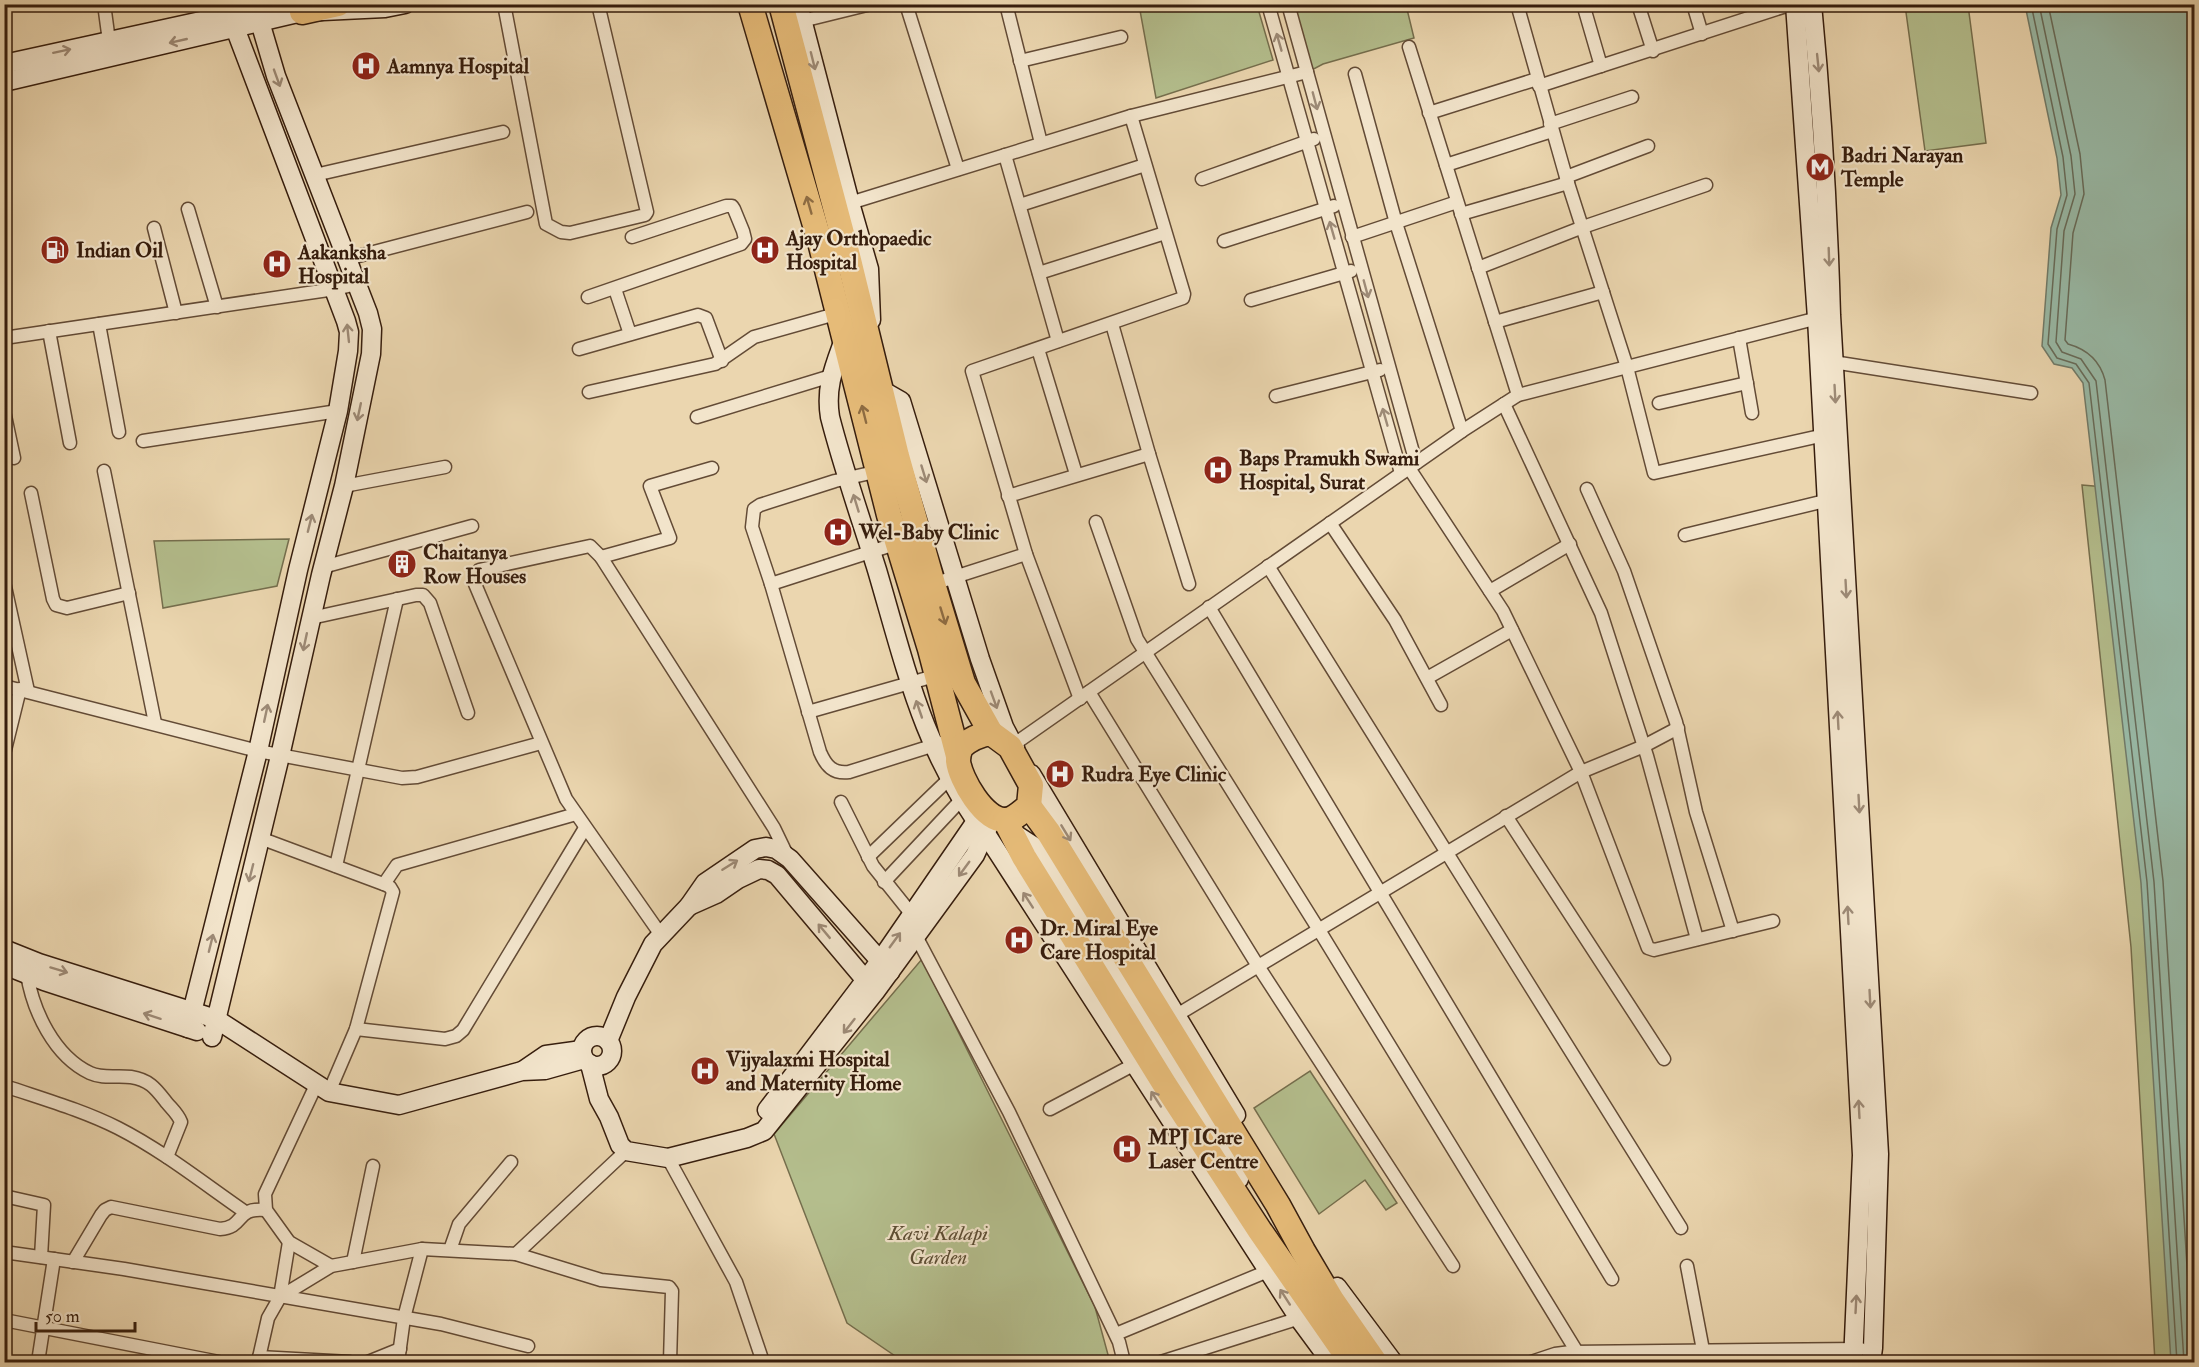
<svg xmlns="http://www.w3.org/2000/svg" width="2199" height="1367" font-family="'IM FELL Double Pica',serif">
<rect width="100%" height="100%" fill="#ebd6af"/>
<filter id="stains"><feTurbulence type="fractalNoise" baseFrequency=".00333" numOctaves="4"/><feColorMatrix values="0 0 0 0 .2 0 0 0 0 .09 0 0 0 0 .02 0 0 0 .5 -.17"/></filter>
<radialGradient id="worn" r=".72"><stop offset=".6" stop-color="#630" stop-opacity="0"/><stop offset="1" stop-color="#630" stop-opacity=".3"/></radialGradient>
<g fill="#b4be8d" stroke="#756e4d" stroke-width="1.5">
<polygon points="1139,5 1257,5 1273,60 1156,98"/>
<polygon points="1292,5 1406,5 1414,38 1323,64 1310,71"/>
<polygon points="1905,5 1968,5 1986,143 1925,151"/>
<polygon points="2082,485 2116,488 2188,1362 2155,1362 2131,947"/>
<polygon points="289,539 277,586 163,608 154,541"/>
<polygon points="922,959 1095,1307 1110,1362 904,1362 847,1323 774,1134"/>
<polygon points="1310,1071 1397,1203 1386,1210 1365,1180 1319,1214 1254,1108"/>
</g>
<polygon fill="#99baa7" stroke="#717b69" stroke-width="1.5" points="2025,5 2194,5 2194,1362 2171,1362 2141,883 2083,383 2072,368 2054,364 2042,346 2051,228 2061,195 2057,158"/>
<g fill="none" stroke-linecap="round" stroke-linejoin="round">
<g stroke="#686c5a" stroke-width="1.5">
<polyline points="2031,4 2063,157 2067,195 2057,229 2048,344 2057,358 2076,364 2089,383 2147,882 2177,1362"/>
<polyline points="2039,4 2071,156 2075,194 2064,231 2056,342 2062,352 2081,359 2096,381 2154,882 2184,1362"/>
<path d="M2048,4L2080,154L2084,194L2073,233L2065,340L2068,344C2086,349 2100,361 2105,380L2163,881L2193,1362"/>
</g>
<g stroke="#634b36" stroke-width="15">
<g id="street">
<polyline points="104,4 109,41"/>
<polyline points="504,4 546,224 561,232 570,233 645,215 647,212 598,4"/>
<polyline points="906,4 958,169"/>
<polyline points="1006,4 1041,143"/>
<polyline points="1268,4 1401,473"/>
<polyline points="1288,4 1416,463"/>
<polyline points="1517,4 1566,177 1627,367 1654,473 1829,434"/>
<polyline points="1583,4 1601,66"/>
<polyline points="1638,4 1653,51"/>
<polyline points="1693,4 1702,34"/>
<polyline points="802,21 871,4"/>
<polyline points="1409,47 1518,395"/>
<polyline points="1020,61 1121,37"/>
<polyline points="1355,74 1396,223 1462,431"/>
<polyline points="1539,86 1792,4"/>
<polyline points="1429,113 1537,79"/>
<polyline points="1550,124 1632,97"/>
<polyline points="1005,155 1058,341"/>
<polyline points="1446,165 1552,131"/>
<polyline points="315,175 503,132"/>
<polyline points="1566,177 1648,146"/>
<polyline points="1202,179 1314,139"/>
<polyline points="850,203 1131,116 1307,72"/>
<polyline points="1020,205 1145,165"/>
<polyline points="188,209 217,307"/>
<polyline points="1461,214 1568,183"/>
<polyline points="154,228 176,313"/>
<polyline points="1352,237 1457,202"/>
<polyline points="1224,241 1334,206"/>
<polyline points="347,259 527,212"/>
<polyline points="1478,268 1583,227 1706,185"/>
<polyline points="1039,273 1165,233"/>
<polyline points="615,289 630,334"/>
<polyline points="588,297 741,244 745,239 743,231 734,209 732,206 726,206 632,237"/>
<polyline points="1251,300 1351,271"/>
<polyline points="1495,322 1603,292"/>
<polyline points="99,324 119,432"/>
<polyline points="1112,324 1149,454 1189,584"/>
<polyline points="49,331 70,443"/>
<polyline points="4,338 335,289 357,284"/>
<polyline points="1739,338 1752,413"/>
<polyline points="579,349 698,315 706,318 722,361"/>
<polyline points="1038,349 1076,474"/>
<polyline points="1833,362 2031,393"/>
<polyline points="589,392 715,364 754,337 839,313"/>
<polyline points="1276,396 1380,370"/>
<polyline points="1659,403 1747,383"/>
<polyline points="1504,404 1601,613 1647,756 1697,939"/>
<polyline points="4,411 14,458"/>
<polyline points="697,417 831,376"/>
<polyline points="143,441 338,411"/>
<polyline points="1409,468 1503,611 1581,772 1648,948 1654,950 1773,921"/>
<polyline points="104,471 155,723"/>
<path d="M879,471L835,481L760,505L754,509L752,527L771,584L820,752C826,766 833,774 849,772L941,743"/>
<polyline points="344,486 445,467"/>
<polyline points="1587,489 1624,571 1676,722 1696,812 1733,931"/>
<polyline points="31,493 53,599 56,605 67,608 129,593"/>
<polyline points="1008,496 1149,454"/>
<polyline points="1096,522 1137,639 1319,930 1577,1352"/>
<polyline points="1330,523 1395,620 1441,705"/>
<polyline points="1685,535 1833,499"/>
<polyline points="601,557 670,538 650,486 712,468"/>
<polyline points="1268,566 1681,1228"/>
<polyline points="323,567 472,526"/>
<polyline points="4,582 28,691"/>
<polyline points="771,584 898,543"/>
<polyline points="933,584 1026,554"/>
<polyline points="1490,591 1570,544"/>
<polyline points="1209,607 1612,1279"/>
<polyline points="311,618 416,595 423,595 430,603 468,713"/>
<polyline points="1427,678 1512,630"/>
<polyline points="4,686 258,751 402,778 417,777 541,743"/>
<polyline points="1089,692 1258,966 1453,1266"/>
<polyline points="1080,699 1026,554 972,371 1183,298 1184,294 1131,116"/>
<polyline points="808,712 938,675"/>
<polyline points="1010,747 1462,431 1518,395 1822,317"/>
<polyline points="4,754 20,689"/>
<polyline points="841,802 873,866 913,916"/>
<polyline points="1506,816 1664,1059"/>
<polyline points="260,838 386,885 390,887 393,892 356,1029 329,1092"/>
<polyline points="868,857 949,779"/>
<polyline points="336,866 397,599"/>
<polyline points="884,882 961,800"/>
<polyline points="384,884 397,865 576,814"/>
<polyline points="661,935 566,799 475,584 475,577 479,570 590,546 601,557 774,828 787,855"/>
<polyline points="916,936 1009,1112 1119,1342 1124,1362"/>
<path d="M27,974C33,1011 54,1056 90,1073C103,1079 117,1075 131,1077C150,1080 156,1089 167,1103C172,1109 178,1114 181,1122L167,1157"/>
<polyline points="1177,1015 1581,772 1644,746 1678,728"/>
<polyline points="356,1029 445,1039 456,1036 463,1030 585,828"/>
<polyline points="317,1083 265,1194 266,1210 289,1242 331,1266"/>
<path d="M5,1086C43,1099 82,1110 118,1128C163,1151 203,1183 245,1212"/>
<polyline points="1050,1109 1133,1065"/>
<polyline points="668,1158 736,1282 763,1362"/>
<polyline points="4,1196 44,1205 41,1257"/>
<polyline points="450,1250 459,1224 511,1162"/>
<polyline points="4,1252 124,1269 441,1324 528,1346"/>
<polyline points="516,1254 626,1151"/>
<path d="M73,1262L101,1215L105,1210L111,1207L220,1229C246,1227 234,1207 266,1210"/>
<polyline points="353,1262 373,1166"/>
<polyline points="1687,1266 1703,1350"/>
<polyline points="280,1297 289,1242"/>
<polyline points="4,1320 219,1362"/>
<polyline points="1116,1334 1268,1271"/>
<polyline points="259,1357 350,1362"/>
<polyline points="38,1362 54,1259"/>
<polyline points="258,1362 268,1318 280,1297 331,1266 422,1249 516,1254 601,1280 669,1287 672,1291 670,1362"/>
<polyline points="368,1362 400,1349"/>
<polyline points="398,1362 404,1318 422,1249"/>
<polyline points="1161,1362 1306,1316"/>
<polyline points="1531,1362 1555,1354 1571,1352 1861,1349"/>
</g>
</g>
<g stroke="#361d0d" stroke-width="21">
<g id="secondary">
<polyline points="798,4 850,203 869,269 871,320"/>
<polyline points="1795,4 1817,318 1862,1155 1853,1362"/>
<path d="M1812,4C1822,108 1828,211 1831,315L1879,1154L1873,1348L1871,1362"/>
<polyline points="4,64 279,4"/>
<polyline points="4,82 302,12 385,8 405,4"/>
<path d="M845,337C835,365 825,386 830,417C843,468 861,519 877,570C905,665 924,754 986,834L1300,1320L1331,1362"/>
<polyline points="880,389 901,401 980,659 1004,727 1015,748"/>
<polyline points="1031,774 1236,1115"/>
<polyline points="1012,832 1035,847 1239,1179"/>
<polyline points="689,906 716,894 738,879 759,869 768,870 777,875 873,989"/>
<polyline points="4,949 39,963 216,1019 329,1092 399,1105 522,1071 545,1070 584,1059"/>
<polyline points="4,965 44,981 197,1031"/>
<polyline points="188,1028 258,751 298,570 338,411 348,351 349,332 346,321 235,28"/>
<circle cx="597" cy="1051" r="15"/>
<polyline points="212,1037 280,756 321,575 344,486 371,354 372,329 368,313 276,76 260,22"/>
<polyline points="608,1041 626,997 653,944 689,906 705,883 755,849 766,847 776,849 790,859 890,972"/>
<polyline points="590,1064 599,1099 609,1117 620,1145 626,1151 668,1158 747,1138 764,1131 875,992 975,855 989,825"/>
<polyline points="524,1070 546,1055 582,1050"/>
<polyline points="767,1110 880,961 981,814"/>
<polyline points="1337,1287 1393,1362"/>
</g>
</g>
<g stroke="#361d0d" stroke-width="27">
<g id="highway">
<polyline points="750,4 820,242 889,515 930,649 958,756"/>
<polyline points="781,4 848,256 897,456 933,584 963,683 991,733"/>
<polyline points="302,12 338,4"/>
<path d="M991,733L1010,747L1031,785L1029,806C1022,811 1014,820 1005,820C984,821 960,779 958,761C958,756 959,752 961,747C970,739 978,735 991,733Z"/>
<polyline points="1029,806 1049,833 1278,1205 1303,1251 1332,1300 1375,1362"/>
<polyline points="1005,820 1024,857 1165,1085 1260,1231 1351,1362"/>
</g>
</g>
<use href="#street" stroke="#f2e4cb" stroke-width="12"/>
<use href="#secondary" stroke="#f2e4cb" stroke-width="18"/>
<use href="#highway" stroke="#e6bb78" stroke-width="24"/>
</g>
<defs><path id="oneway-shaft" d="M-6 0H5M1.5-3L5.5 0L1.5 3" fill="none" stroke-width="1.6" stroke-linecap="round" stroke-linejoin="round" transform="scale(1.5)"/></defs>
<g stroke="#9d8a76">
<use href="#oneway-shaft" transform="translate(178 41) rotate(167)"/>
<use href="#oneway-shaft" transform="translate(1279 42) rotate(-106)"/>
<use href="#oneway-shaft" transform="translate(62 51) rotate(-12)"/>
<use href="#oneway-shaft" transform="translate(813 61) rotate(76)"/>
<use href="#oneway-shaft" transform="translate(1818 63) rotate(84)"/>
<use href="#oneway-shaft" transform="translate(277 78) rotate(70)"/>
<use href="#oneway-shaft" transform="translate(1315 101) rotate(75)"/>
<use href="#oneway-shaft" transform="translate(1332 230) rotate(-106)"/>
<use href="#oneway-shaft" transform="translate(1829 257) rotate(88)"/>
<use href="#oneway-shaft" transform="translate(1366 289) rotate(75)"/>
<use href="#oneway-shaft" transform="translate(348 333) rotate(-96)"/>
<use href="#oneway-shaft" transform="translate(1835 394) rotate(87)"/>
<use href="#oneway-shaft" transform="translate(359 412) rotate(102)"/>
<use href="#oneway-shaft" transform="translate(1385 417) rotate(-106)"/>
<use href="#oneway-shaft" transform="translate(924 474) rotate(73)"/>
<use href="#oneway-shaft" transform="translate(856 503) rotate(-107)"/>
<use href="#oneway-shaft" transform="translate(310 523) rotate(-76)"/>
<use href="#oneway-shaft" transform="translate(1846 589) rotate(87)"/>
<use href="#oneway-shaft" transform="translate(305 642) rotate(102)"/>
<use href="#oneway-shaft" transform="translate(994 700) rotate(70)"/>
<use href="#oneway-shaft" transform="translate(919 709) rotate(-109)"/>
<use href="#oneway-shaft" transform="translate(266 713) rotate(-78)"/>
<use href="#oneway-shaft" transform="translate(1838 720) rotate(-93)"/>
<use href="#oneway-shaft" transform="translate(1859 804) rotate(87)"/>
<use href="#oneway-shaft" transform="translate(1066 833) rotate(59)"/>
<use href="#oneway-shaft" transform="translate(730 865) rotate(-32)"/>
<use href="#oneway-shaft" transform="translate(964 869) rotate(126)"/>
<use href="#oneway-shaft" transform="translate(251 873) rotate(104)"/>
<use href="#oneway-shaft" transform="translate(1028 900) rotate(-123)"/>
<use href="#oneway-shaft" transform="translate(1848 915) rotate(-93)"/>
<use href="#oneway-shaft" transform="translate(824 931) rotate(-130)"/>
<use href="#oneway-shaft" transform="translate(895 940) rotate(-54)"/>
<use href="#oneway-shaft" transform="translate(211 943) rotate(-76)"/>
<use href="#oneway-shaft" transform="translate(59 970) rotate(17)"/>
<use href="#oneway-shaft" transform="translate(1870 999) rotate(87)"/>
<use href="#oneway-shaft" transform="translate(152 1016) rotate(-162)"/>
<use href="#oneway-shaft" transform="translate(849 1026) rotate(128)"/>
<use href="#oneway-shaft" transform="translate(1156 1099) rotate(-123)"/>
<use href="#oneway-shaft" transform="translate(1859 1109) rotate(-93)"/>
<use href="#oneway-shaft" transform="translate(1285 1297) rotate(-123)"/>
<use href="#oneway-shaft" transform="translate(1856 1304) rotate(-87)"/>
</g>
<g stroke="#8e6c42">
<use href="#oneway-shaft" transform="translate(809 205) rotate(-106)"/>
<use href="#oneway-shaft" transform="translate(864 414) rotate(-104)"/>
<use href="#oneway-shaft" transform="translate(943 616) rotate(73)"/>
</g>
<defs>
<g id="hospital-disc" transform="scale(1.5)"><circle r="9.5" fill="#8f2418" stroke="#f2e4cb"/><path d="M-5-5h3v3.5h4V-5h3V5h-3V1.5h-4V5h-3Z" fill="#fff"/></g>
<g id="metro-disc" transform="scale(1.5)"><circle r="9.5" fill="#8f2418" stroke="#f2e4cb"/><path d="M-5.5 5V-5H-3L0 0L3-5H5.5V5H3V-.5L0 4L-3-.5V5Z" fill="#fff"/></g>
<g id="fuel-disc" transform="scale(1.5)"><circle r="9.5" fill="#8f2418" stroke="#f2e4cb"/><path d="M-5.5-6h7V0h2V4h1.3V-2.5L3-4.5l.8-.8L6-3V5H2.5V1h-1V6h-7ZM-4.2-4.7v3.2H.2V-4.7Z" fill="#fff"/></g>
<g id="building-disc" transform="scale(1.5)"><circle r="9.5" fill="#8f2418" stroke="#f2e4cb"/><path d="M-4-6H4V6H1V3H-1V6H-4ZM-2.5-4.3h1.7v1.8h-1.7ZM.8-4.3h1.7v1.8H.8ZM-2.5-1h1.7V.8h-1.7ZM.8-1h1.7V.8H.8Z" fill="#fff"/></g>
</defs>
<g fill-rule="evenodd">
<use href="#hospital-disc" x="366" y="66"/>
<use href="#metro-disc" x="1820" y="167"/>
<use href="#fuel-disc" x="55" y="250"/>
<use href="#hospital-disc" x="765" y="250"/>
<use href="#hospital-disc" x="277" y="264"/>
<use href="#hospital-disc" x="1218" y="470"/>
<use href="#hospital-disc" x="838" y="532"/>
<use href="#building-disc" x="402" y="564"/>
<use href="#hospital-disc" x="1060" y="774"/>
<use href="#hospital-disc" x="1019" y="940"/>
<use href="#hospital-disc" x="705" y="1071"/>
<use href="#hospital-disc" x="1127" y="1149"/>
</g>
<g text-anchor="middle" dominant-baseline="central" stroke-width="4.5" stroke-linejoin="round" paint-order="stroke">
<g font-size="21" font-weight="bold" fill="#361d0d" stroke="#f2e4cb" text-anchor="start">
<text x="387" y="66">Aamnya Hospital</text>
<text x="1841" y="155">Badri Narayan<tspan x="1841" dy="24">Temple</tspan></text>
<text x="786" y="238">Ajay Orthopaedic<tspan x="786" dy="24">Hospital</tspan></text>
<text x="76" y="250">Indian Oil</text>
<text x="298" y="252">Aakanksha<tspan x="298" dy="24">Hospital</tspan></text>
<text x="1239" y="458">Baps Pramukh Swami<tspan x="1239" dy="24">Hospital, Surat</tspan></text>
<text x="859" y="532">Wel-Baby Clinic</text>
<text x="423" y="552">Chaitanya<tspan x="423" dy="24">Row Houses</tspan></text>
<text x="1081" y="774">Rudra Eye Clinic</text>
<text x="1040" y="928">Dr. Miral Eye<tspan x="1040" dy="24">Care Hospital</tspan></text>
<text x="726" y="1059">Vijyalaxmi Hospital<tspan x="726" dy="24">and Maternity Home</tspan></text>
<text x="1148" y="1137">MPJ ICare<tspan x="1148" dy="24">Laser Centre</tspan></text>
</g>
<g font-size="21" font-style="italic" fill="#5c4d33" stroke="#f2e4cb">
<text x="938" y="1233">Kavi Kalapi<tspan x="938" dy="24">Garden</tspan></text>
</g>
</g>
<rect width="2199" height="1367" fill="none" stroke="#ebd6af" stroke-width="24"/>
<rect x="6" y="6" width="2187" height="1355" fill="none" stroke="#361d0d" stroke-width="3"/>
<rect x="12" y="12" width="2175" height="1343" fill="none" stroke="#361d0d" stroke-width="1.5"/>
<path d="M36 1322v9h99v-9" fill="none" stroke="#361d0d" stroke-width="3"/>
<text x="45" y="1322" font-size="18" fill="#361d0d" stroke="#f2e4cb" stroke-width="4.5" paint-order="stroke">50 m</text>
<rect width="100%" height="100%" filter="url(#stains)"/>
<rect width="100%" height="100%" fill="url(#worn)"/>
</svg>
